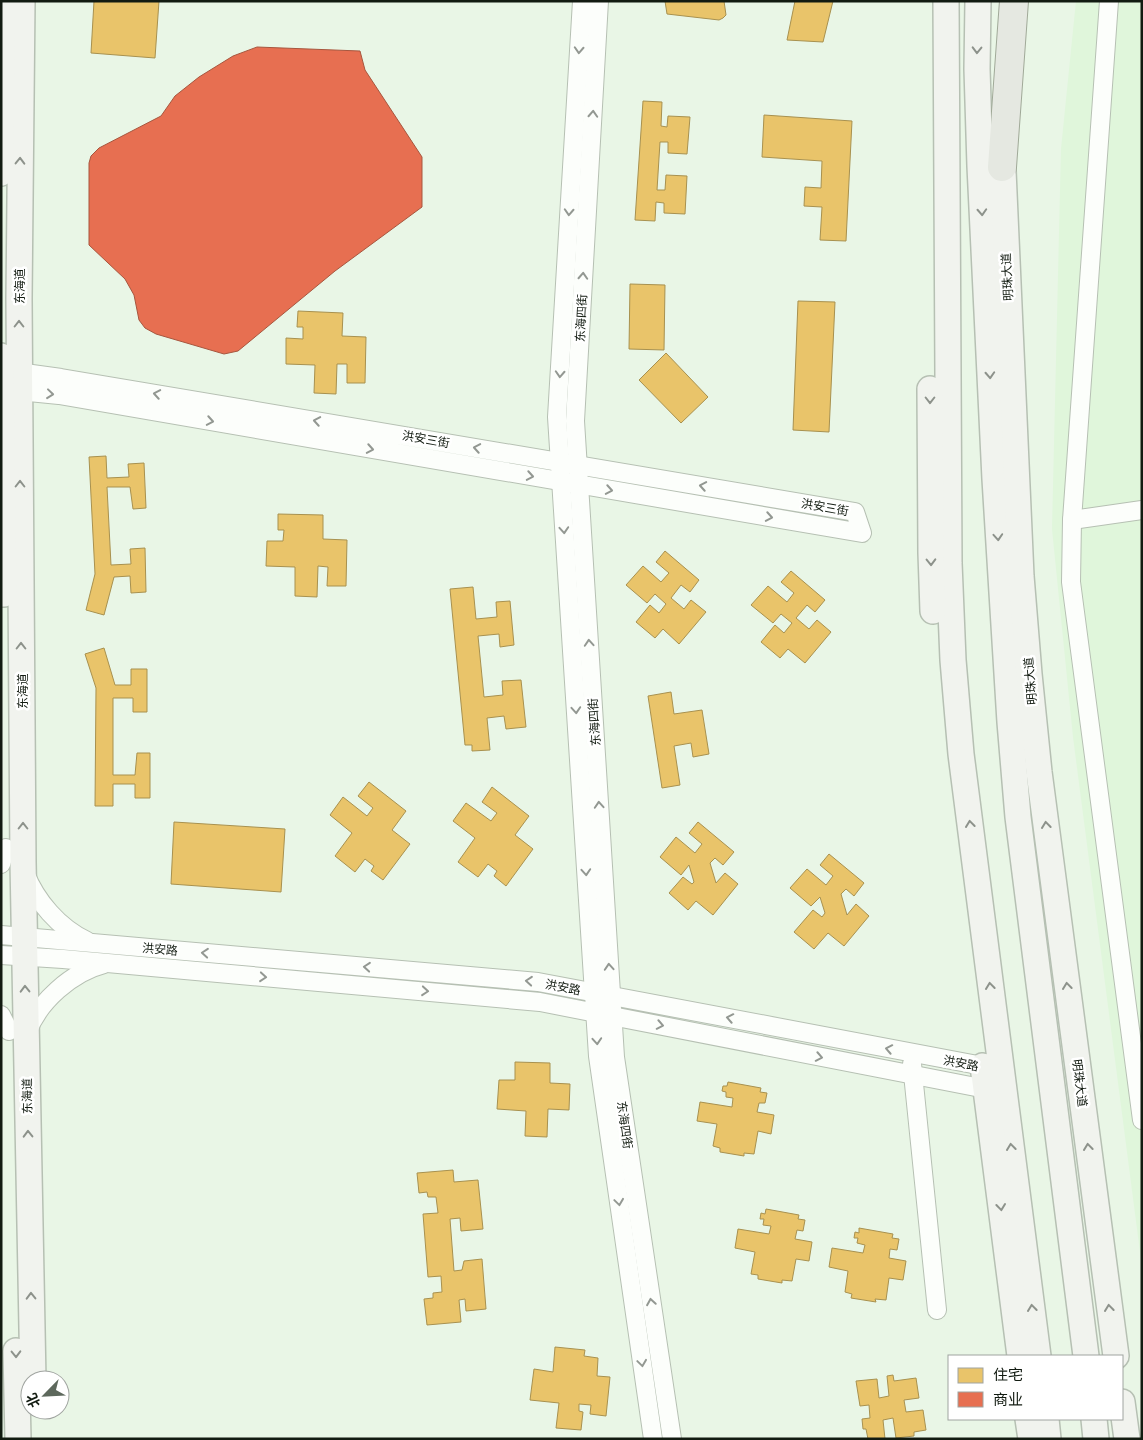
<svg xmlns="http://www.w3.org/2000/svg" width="1143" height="1440" font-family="'IBM Plex Sans','Noto Sans SC',sans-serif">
<rect width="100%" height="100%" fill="#e9f6e6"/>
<polygon fill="#e0f6db" points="1076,1 1142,1 1142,1267 1073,737 1052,529 1061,149"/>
<g fill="#e9c46a" stroke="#a8914f">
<polygon points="94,1 159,1 155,58 91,53"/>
<polygon points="665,1 724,1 726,15 723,18 719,20 667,14"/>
<polygon points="795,1 833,1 823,42 787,40"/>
<polygon points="643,101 662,102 661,126 667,127 668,116 690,117 687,154 668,153 668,142 660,142 657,190 665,190 666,175 687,176 685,214 664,213 664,203 656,202 655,221 635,220"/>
<polygon points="764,115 852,121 846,241 820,240 822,207 804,206 805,187 821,188 822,161 762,157"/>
<polygon points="630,284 665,285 664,350 629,349"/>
<polygon points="798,301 835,302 829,432 793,430"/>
<polygon points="298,311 343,313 342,336 366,337 365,383 347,383 347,364 337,364 336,394 314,393 315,365 286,364 286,338 303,339 303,327 297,327"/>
<polygon points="666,353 708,397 681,423 639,380"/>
<polygon points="106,456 107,478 129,477 128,464 144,463 146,508 133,509 130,487 107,487 111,565 131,564 130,549 145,548 146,592 131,593 130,576 114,577 104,615 86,610 95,574 89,457"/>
<polygon points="278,514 323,515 323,539 347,540 346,586 327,586 328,567 318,566 317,597 295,596 295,567 266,566 267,541 283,541 284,530 278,530"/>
<polygon points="665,551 699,580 690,592 681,585 671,598 684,609 691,600 706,612 679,644 663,629 655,638 636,622 650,605 659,613 666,604 655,594 647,603 626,585 643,566 661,582 669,573 656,562"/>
<polygon points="791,571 825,600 815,612 807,605 796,618 809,629 817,620 831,632 805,663 788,649 780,658 761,642 775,625 784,633 792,623 781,614 773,623 751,605 768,586 787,602 794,593 781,582"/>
<polygon points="473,587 476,619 497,617 496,602 510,601 514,645 500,647 499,634 478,636 484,697 503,695 502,681 521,680 526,727 506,729 504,716 487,718 490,750 472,751 472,745 465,745 450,589"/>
<polygon points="104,648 115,685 131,685 131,669 147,669 147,712 133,712 133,698 113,698 113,775 135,775 137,753 150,753 150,798 135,798 135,784 113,784 113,806 95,806 96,688 85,654"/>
<polygon points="671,692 674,714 702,710 709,754 693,757 691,743 674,746 680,785 662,788 648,696"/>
<polygon points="369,782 406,811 392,830 410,844 383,880 371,871 374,866 365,859 355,872 335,856 352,833 330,815 343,797 367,816 373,808 358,796"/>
<polygon points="492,787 529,816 515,835 533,849 506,886 494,876 497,871 488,864 478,877 458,862 475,838 453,821 466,803 491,821 497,813 482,802"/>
<polygon points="174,822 285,829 281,892 171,884"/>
<polygon points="698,822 734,852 723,865 715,858 710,863 716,883 725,873 738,884 713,915 696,901 688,910 669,893 683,877 692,884 694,882 689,865 681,875 660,857 676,837 695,853 702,844 689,833"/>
<polygon points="829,854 864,883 854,896 846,889 841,894 847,915 856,904 869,916 844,946 828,933 814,949 794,932 813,910 822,917 825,913 820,897 811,906 790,888 807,869 826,885 833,876 820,865"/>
<polygon points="515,1062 550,1063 550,1083 570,1084 569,1110 548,1109 547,1137 525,1136 526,1111 497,1109 499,1080 515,1080"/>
<polygon points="728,1082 761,1088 760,1092 767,1093 765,1103 759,1103 757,1112 774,1115 771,1134 758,1131 754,1154 744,1153 744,1156 720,1152 720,1148 713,1146 717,1124 697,1121 700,1102 732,1107 733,1098 726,1097 726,1092 722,1091 723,1086 727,1086"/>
<polygon points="453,1170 454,1182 478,1180 483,1229 461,1231 460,1218 450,1219 454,1271 462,1270 464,1261 482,1259 486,1309 466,1311 465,1299 459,1300 461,1322 427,1325 424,1299 433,1298 433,1293 442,1292 441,1276 428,1277 423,1214 438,1213 436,1197 428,1197 427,1192 419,1193 417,1173"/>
<polygon points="766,1209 799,1215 798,1219 805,1220 803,1231 797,1230 795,1239 812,1242 809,1261 796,1259 792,1281 782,1280 782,1283 758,1279 758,1275 751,1274 755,1252 735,1248 738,1229 769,1234 771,1226 763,1225 764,1219 760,1219 761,1213 765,1214"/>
<polygon points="859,1228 893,1234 892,1238 899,1239 897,1250 890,1249 889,1258 906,1261 903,1280 889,1278 886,1300 875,1299 876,1302 851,1298 852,1294 845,1292 848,1271 829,1267 832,1248 863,1253 865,1245 857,1243 858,1238 854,1238 855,1232 859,1233"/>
<polygon points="555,1347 585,1350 584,1356 598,1358 597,1376 610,1377 606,1416 590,1414 591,1405 579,1404 579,1411 583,1412 581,1430 556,1428 559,1403 530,1400 534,1369 553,1372"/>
<polygon points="893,1375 894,1381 916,1378 919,1398 904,1400 906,1412 923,1410 926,1430 914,1432 914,1436 896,1438 893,1418 883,1420 885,1439 868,1439 866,1429 863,1429 862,1419 870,1418 869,1405 860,1406 856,1381 877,1379 879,1398 889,1396 887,1376"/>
</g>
<polygon fill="#e76f51" stroke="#a7563e" points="257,47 360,51 365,70 422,157 422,207 335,271 238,351 224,354 156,334 145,328 139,320 134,295 125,279 89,245 89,163 91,156 99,148 161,116 175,96 199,77 233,56"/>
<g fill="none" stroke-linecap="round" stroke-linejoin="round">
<g stroke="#b6c0b3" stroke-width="20">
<g id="street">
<polyline points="582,1 557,417 598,1056 653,1439"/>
<polyline points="599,1 575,421 615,1057 672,1439"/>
<polyline points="1109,1 1072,520 1071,582 1142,1120"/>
<polyline points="9,390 59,395 862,533 855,512 61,378 10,371"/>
<polyline points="1072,520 1142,510"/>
<polyline points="1,864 6,848"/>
<path d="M25,873C36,901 59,928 87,941"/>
<polyline points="1,935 538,982 983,1066 1002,1079 986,1089 540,1002 63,959 1,955"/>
<polyline points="1,1015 9,1031"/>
<path d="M27,1033C38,1002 72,972 104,964"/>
<polyline points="912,1064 937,1310"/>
</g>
</g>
<g stroke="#b6c0b3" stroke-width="28">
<g id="secondary">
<polyline points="22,1 19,299 23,862 33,1380"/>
<polyline points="946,1 949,563 953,660 961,754 1038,1356"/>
<polyline points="978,1 977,69 980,166 995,479 1010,722 1018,817 1086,1356"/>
<polyline points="1002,148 1021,576 1029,674 1039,772 1116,1356"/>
<polyline points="1,173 2,1"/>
<polyline points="1,356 4,594"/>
<polyline points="930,389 931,553 933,611"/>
<polyline points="983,1066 1020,1356"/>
<polyline points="16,1351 18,1439"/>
<polyline points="1122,1402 1127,1439"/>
<polyline points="1028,1419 1031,1439"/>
<polyline points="1046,1419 1048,1439"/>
<polyline points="1094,1419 1096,1439"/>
</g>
</g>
<g stroke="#a0a998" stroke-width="30">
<polyline id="primary" points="1002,167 1014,1"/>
</g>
<use href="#street" stroke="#fcfefb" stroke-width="18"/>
<use href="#secondary" stroke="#f1f3ee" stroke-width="25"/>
<use href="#primary" stroke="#e5e8e1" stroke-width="28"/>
</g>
<defs><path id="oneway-chevron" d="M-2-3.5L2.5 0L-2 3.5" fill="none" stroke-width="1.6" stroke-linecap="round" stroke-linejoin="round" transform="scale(1.25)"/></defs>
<g stroke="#939892">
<use href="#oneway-chevron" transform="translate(579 50) rotate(93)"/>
<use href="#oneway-chevron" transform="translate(593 114) rotate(-87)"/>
<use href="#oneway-chevron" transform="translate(569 212) rotate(93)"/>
<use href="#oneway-chevron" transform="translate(583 276) rotate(-87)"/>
<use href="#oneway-chevron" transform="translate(560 374) rotate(93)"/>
<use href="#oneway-chevron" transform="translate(50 394) rotate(6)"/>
<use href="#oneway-chevron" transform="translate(157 394) rotate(-170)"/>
<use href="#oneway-chevron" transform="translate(210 421) rotate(10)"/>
<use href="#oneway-chevron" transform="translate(317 421) rotate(-170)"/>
<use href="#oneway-chevron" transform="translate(477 448) rotate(-170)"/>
<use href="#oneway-chevron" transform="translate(370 449) rotate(10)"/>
<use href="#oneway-chevron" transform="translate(530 476) rotate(10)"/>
<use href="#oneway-chevron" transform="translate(703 486) rotate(-170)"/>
<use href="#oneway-chevron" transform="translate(609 490) rotate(10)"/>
<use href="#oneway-chevron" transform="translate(769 517) rotate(10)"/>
<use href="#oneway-chevron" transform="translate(564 530) rotate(86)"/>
<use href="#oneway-chevron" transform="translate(589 643) rotate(-94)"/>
<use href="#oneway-chevron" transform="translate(576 710) rotate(86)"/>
<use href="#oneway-chevron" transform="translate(599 805) rotate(-94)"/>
<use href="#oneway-chevron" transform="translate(586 872) rotate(86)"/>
<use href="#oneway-chevron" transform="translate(205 953) rotate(-175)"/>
<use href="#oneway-chevron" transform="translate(367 967) rotate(-175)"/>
<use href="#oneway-chevron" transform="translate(609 967) rotate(-94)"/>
<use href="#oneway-chevron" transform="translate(263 977) rotate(5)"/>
<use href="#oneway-chevron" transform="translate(529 981) rotate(-175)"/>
<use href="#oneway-chevron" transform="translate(425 991) rotate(5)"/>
<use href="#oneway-chevron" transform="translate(730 1018) rotate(-169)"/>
<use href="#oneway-chevron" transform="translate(660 1025) rotate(11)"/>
<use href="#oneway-chevron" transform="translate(597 1041) rotate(86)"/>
<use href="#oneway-chevron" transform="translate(889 1049) rotate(-169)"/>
<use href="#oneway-chevron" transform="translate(819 1057) rotate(11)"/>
<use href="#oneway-chevron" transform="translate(619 1202) rotate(82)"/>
<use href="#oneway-chevron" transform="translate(651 1302) rotate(-99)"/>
<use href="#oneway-chevron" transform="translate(642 1363) rotate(82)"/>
</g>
<g stroke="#8d928b">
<use href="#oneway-chevron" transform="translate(977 50) rotate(91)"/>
<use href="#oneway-chevron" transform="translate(20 161) rotate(-89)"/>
<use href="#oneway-chevron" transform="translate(982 212) rotate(87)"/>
<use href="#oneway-chevron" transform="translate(19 324) rotate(-90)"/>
<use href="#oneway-chevron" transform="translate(990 375) rotate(87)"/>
<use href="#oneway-chevron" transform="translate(930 400) rotate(90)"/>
<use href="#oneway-chevron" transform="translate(20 484) rotate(-90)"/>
<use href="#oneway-chevron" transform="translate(998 537) rotate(86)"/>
<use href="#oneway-chevron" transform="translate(931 562) rotate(89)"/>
<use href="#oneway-chevron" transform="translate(21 646) rotate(-90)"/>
<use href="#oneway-chevron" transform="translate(970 824) rotate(-97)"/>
<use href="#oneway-chevron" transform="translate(1046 825) rotate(-97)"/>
<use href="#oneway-chevron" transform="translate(23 826) rotate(-90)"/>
<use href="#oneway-chevron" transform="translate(990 986) rotate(-97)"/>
<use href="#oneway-chevron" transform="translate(1067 986) rotate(-97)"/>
<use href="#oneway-chevron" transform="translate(25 989) rotate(-91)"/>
<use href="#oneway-chevron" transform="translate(28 1134) rotate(-91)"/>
<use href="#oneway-chevron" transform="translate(1011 1147) rotate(-97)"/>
<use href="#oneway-chevron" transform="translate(1088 1147) rotate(-97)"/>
<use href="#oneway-chevron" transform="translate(1001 1207) rotate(83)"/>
<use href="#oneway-chevron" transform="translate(31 1296) rotate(-91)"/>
<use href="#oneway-chevron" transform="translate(1032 1308) rotate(-97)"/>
<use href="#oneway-chevron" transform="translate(1109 1308) rotate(-97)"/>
<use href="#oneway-chevron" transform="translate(16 1354) rotate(89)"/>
</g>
<g text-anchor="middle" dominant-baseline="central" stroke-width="5" stroke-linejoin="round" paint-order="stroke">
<g font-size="12" fill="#121b11" stroke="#fff">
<text transform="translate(1007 277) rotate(-93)">明珠大道</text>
<text transform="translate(19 286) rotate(-90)">东海道</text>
<text transform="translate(581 318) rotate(-87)">东海四街</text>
<text transform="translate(426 439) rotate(10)">洪安三街</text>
<text transform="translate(825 507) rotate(10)">洪安三街</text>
<text transform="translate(1030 681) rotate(-95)">明珠大道</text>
<text transform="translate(22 691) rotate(-90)">东海道</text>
<text transform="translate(594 722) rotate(-94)">东海四街</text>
<text transform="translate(160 949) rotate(5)">洪安路</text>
<text transform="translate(563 987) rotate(11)">洪安路</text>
<text transform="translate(961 1063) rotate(11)">洪安路</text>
<text transform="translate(1080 1083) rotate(83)">明珠大道</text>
<text transform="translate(27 1096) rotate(-91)">东海道</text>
<text transform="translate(625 1125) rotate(82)">东海四街</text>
</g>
</g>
<rect width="1143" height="1440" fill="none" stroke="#121b11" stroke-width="5"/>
<rect x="948" y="1355" width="175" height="65" fill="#ffffff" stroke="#a0a4a0"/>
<rect x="958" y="1368" width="25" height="15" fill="#e9c46a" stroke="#a0a4a0"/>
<text x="993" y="1380" font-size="15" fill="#121b11">住宅</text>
<rect x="958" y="1392" width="25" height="15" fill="#e76f51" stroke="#a0a4a0"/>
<text x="993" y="1405" font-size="15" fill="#121b11">商业</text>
<g transform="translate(45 1395) rotate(246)"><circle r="24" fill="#ffffff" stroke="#a0a4a0"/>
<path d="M0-4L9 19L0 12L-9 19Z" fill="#5d685c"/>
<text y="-8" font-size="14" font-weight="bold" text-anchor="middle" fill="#121b11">北</text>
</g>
</svg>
